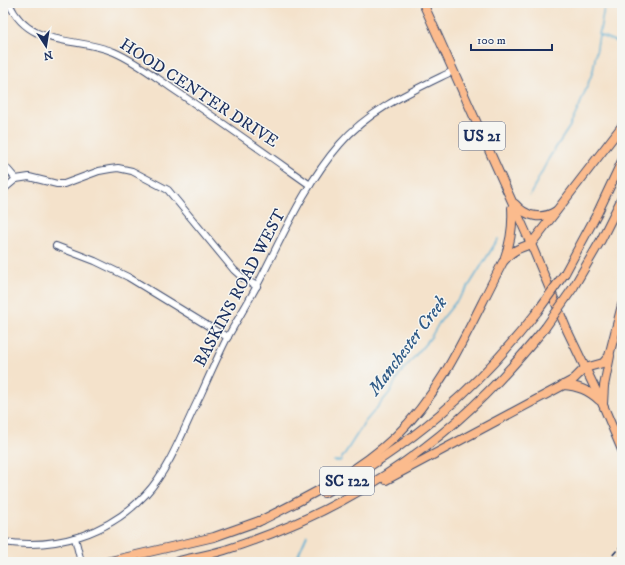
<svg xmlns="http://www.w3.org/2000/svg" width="625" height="565" font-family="'IM FELL DW Pica',serif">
<rect width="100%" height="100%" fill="#f6f6f2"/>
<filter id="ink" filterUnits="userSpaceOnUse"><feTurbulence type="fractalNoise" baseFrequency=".025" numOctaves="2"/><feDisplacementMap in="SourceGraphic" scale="8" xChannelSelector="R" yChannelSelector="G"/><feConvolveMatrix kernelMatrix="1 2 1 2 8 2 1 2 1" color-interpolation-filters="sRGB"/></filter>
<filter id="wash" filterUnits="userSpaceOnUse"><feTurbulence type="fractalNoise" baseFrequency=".012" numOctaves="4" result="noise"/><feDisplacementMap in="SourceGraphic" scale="16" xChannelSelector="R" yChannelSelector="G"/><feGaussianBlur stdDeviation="0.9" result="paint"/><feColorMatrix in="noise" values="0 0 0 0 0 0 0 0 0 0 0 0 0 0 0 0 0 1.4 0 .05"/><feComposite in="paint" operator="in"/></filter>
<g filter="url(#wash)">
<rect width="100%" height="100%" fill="#f4e2cb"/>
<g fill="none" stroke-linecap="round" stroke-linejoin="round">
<g stroke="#57add3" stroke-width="1.5">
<polyline points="599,35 605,3"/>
<polyline points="530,195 549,158 570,126 579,107 593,71 599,35 622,44"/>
<polyline points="334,461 340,461 365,422 390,392 399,375 431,337 439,323 470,284 498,239"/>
<polyline points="295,562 307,535"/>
</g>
</g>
</g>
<g filter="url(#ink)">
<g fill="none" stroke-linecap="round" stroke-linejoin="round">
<g stroke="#3c4a6e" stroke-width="8">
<g id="minor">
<path d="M9,3C29,49 76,36 114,52C135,61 154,76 173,89C219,120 265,153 310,185"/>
<polyline points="3,164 16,179"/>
<polyline points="3,187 4,189 16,179 29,177 57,184 64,184 99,171 110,169 118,168 132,171 168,190 234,270 244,279 257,286"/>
<polyline points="56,246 95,261 128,277 218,332 228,337"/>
<polyline points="75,538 81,562"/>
<path d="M3,542C56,550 109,534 146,494C170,469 185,425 201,394C209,376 217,358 226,340C238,318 251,298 262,276C285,231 306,183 340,144C370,109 412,91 453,71"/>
</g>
</g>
<g stroke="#3c4a6e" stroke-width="10">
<g id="major">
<polyline points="423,3 531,244 567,330 603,405 622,450"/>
<path d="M515,204C526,217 542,220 556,211"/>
<path d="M505,257C511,241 513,225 512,208"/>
<polyline points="565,273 598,212 622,161"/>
<polyline points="573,288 601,240 622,198"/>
<path d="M563,385C578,386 588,390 599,400"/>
<polyline points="603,404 604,386 610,356"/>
<polyline points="386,480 573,380 585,368 603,363 609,356 622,305"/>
<path d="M324,493C411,446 476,390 537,312"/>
<path d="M258,522C305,498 356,474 395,437C445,389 471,322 503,262C511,251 519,248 531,244L622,126"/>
<polyline points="106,562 214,537 262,520"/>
<path d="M175,562C191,558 208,555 225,550C310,523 391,479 458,420C490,392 518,361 545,328"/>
</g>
</g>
<use href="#minor" stroke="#fff" stroke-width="6"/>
<use href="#major" stroke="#fbbb8d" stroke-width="8"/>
<polyline stroke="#1b2f5e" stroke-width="1.5" stroke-dasharray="6 3" stroke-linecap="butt" points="607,562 622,544"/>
<g stroke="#3c4a6e" stroke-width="10" stroke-linecap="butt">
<g id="major-bridge">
<polyline points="537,312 565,273"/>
<polyline points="545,328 573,288"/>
</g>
</g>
<use href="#major-bridge" stroke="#fbbb8d" stroke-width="8"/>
</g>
</g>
<g text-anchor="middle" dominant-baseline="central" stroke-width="3" stroke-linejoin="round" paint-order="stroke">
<g fill="#f6f6f2" stroke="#5d6b8a" stroke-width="1">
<rect x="459" y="122" width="46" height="28" rx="3"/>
<rect x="320" y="467" width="54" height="28" rx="3"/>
</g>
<g font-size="16" font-weight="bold" fill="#1b2f5e">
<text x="482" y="136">US 21</text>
<text x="347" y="481">SC 122</text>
</g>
<g font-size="17" fill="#1b2f5e" stroke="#f6f6f2">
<text transform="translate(199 93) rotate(33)">HOOD CENTER DRIVE</text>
<text transform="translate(240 288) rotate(-62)">BASKINS ROAD WEST</text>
</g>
<g font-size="18" font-style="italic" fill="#305b87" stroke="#f6f6f2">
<text transform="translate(408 346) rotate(-53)">Manchester Creek</text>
</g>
</g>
<rect width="625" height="565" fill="none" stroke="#f6f6f2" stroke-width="16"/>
<g transform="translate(46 46) rotate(168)" stroke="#f6f6f2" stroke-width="3" paint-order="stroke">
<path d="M0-3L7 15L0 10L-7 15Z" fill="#1b2f5e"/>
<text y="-6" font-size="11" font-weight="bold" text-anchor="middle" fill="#1b2f5e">N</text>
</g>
<path d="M471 44v6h81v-6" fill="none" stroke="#1b2f5e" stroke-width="2"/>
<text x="477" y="44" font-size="12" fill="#1b2f5e" stroke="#f6f6f2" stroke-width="3" paint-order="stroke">100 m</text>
</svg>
